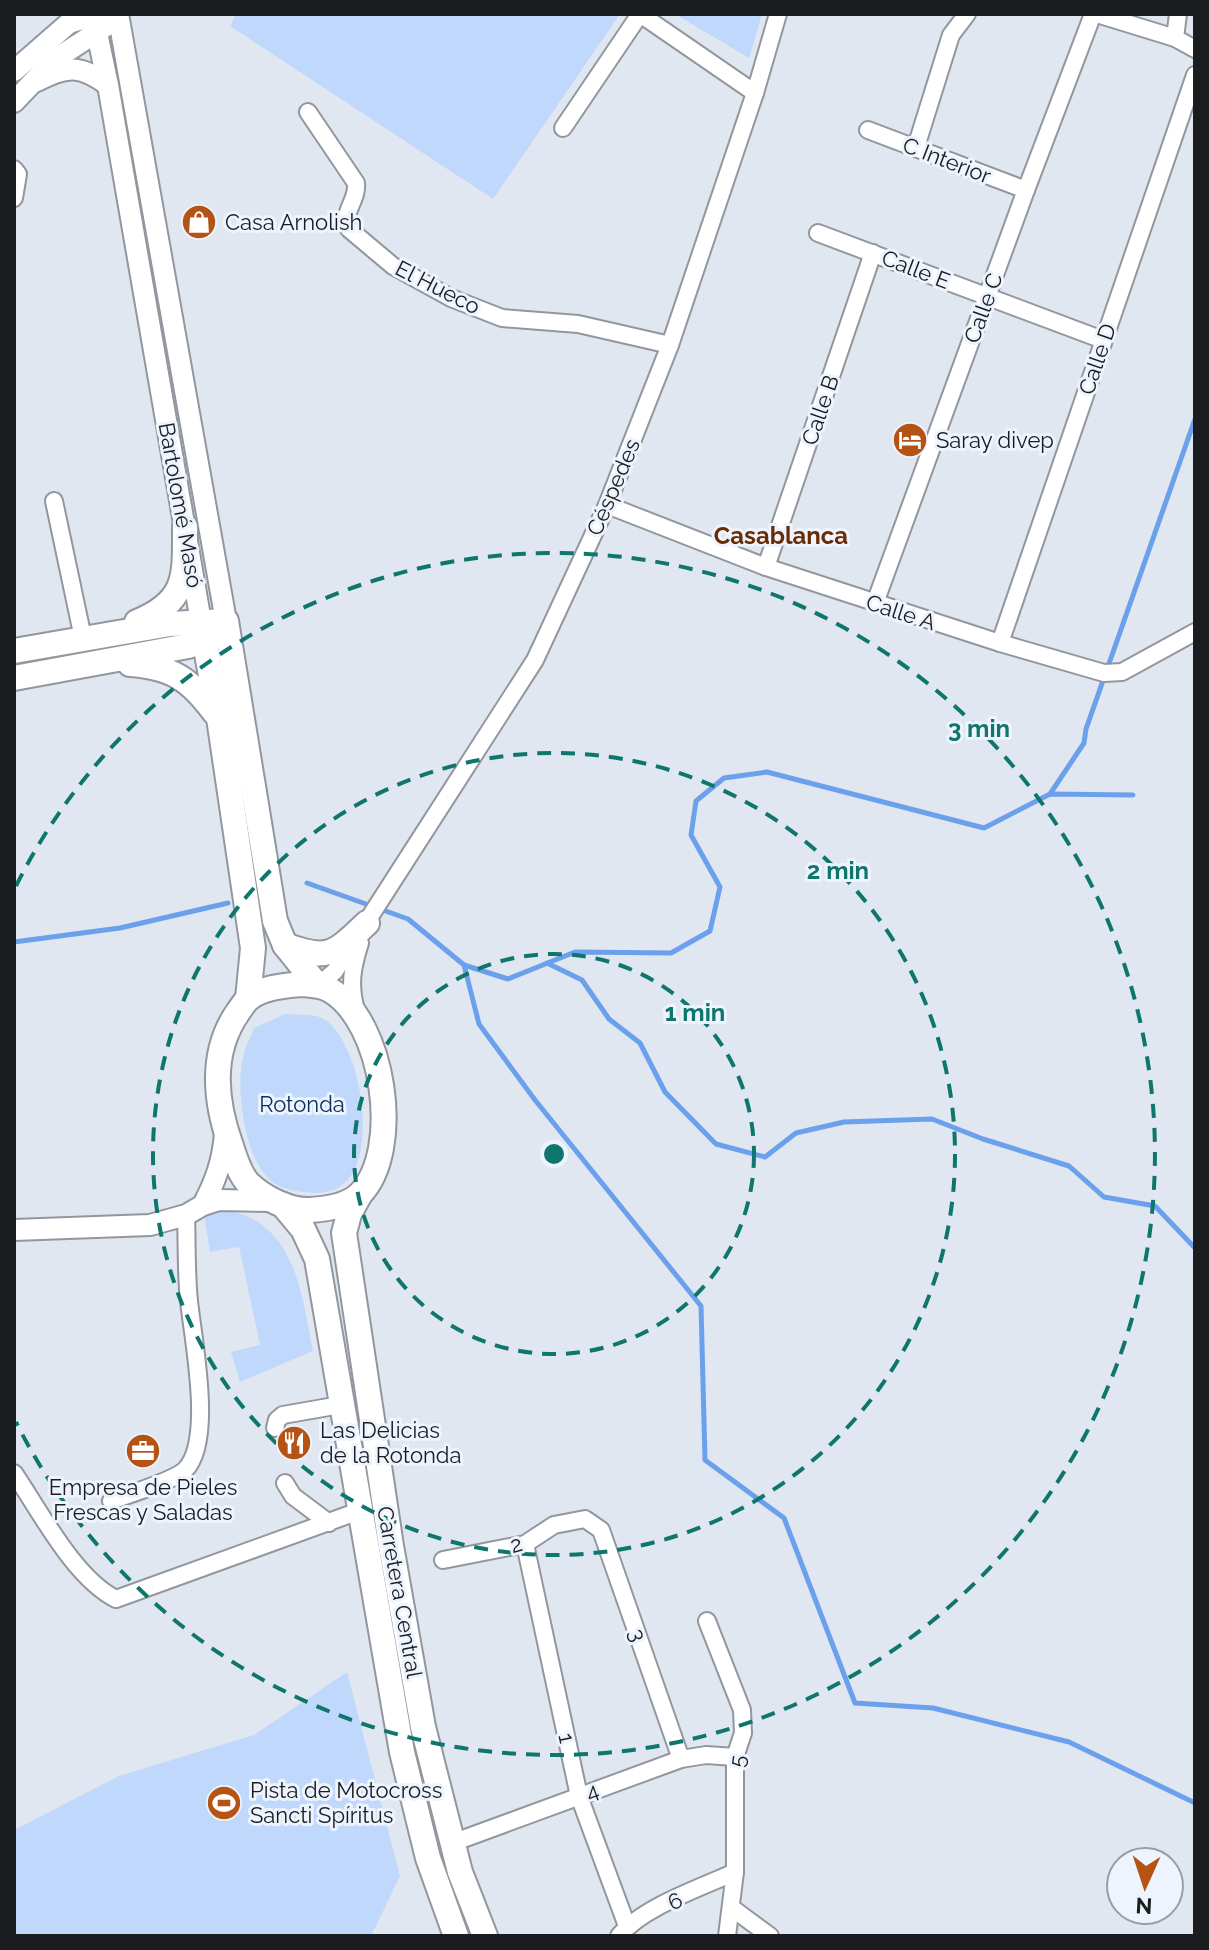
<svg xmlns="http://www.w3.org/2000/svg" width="1209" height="1950" font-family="Raleway,sans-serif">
<rect width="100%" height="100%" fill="#e1e7f0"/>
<g fill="#bfd8fc">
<polygon points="236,14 620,14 493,199 230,26"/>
<polygon points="675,14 762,14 749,58"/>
<path d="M285,1014C295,1015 306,1014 316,1016C336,1020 348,1050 354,1067C366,1104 375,1195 315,1193C301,1192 286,1191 274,1183C245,1165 235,1088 243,1057C245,1047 250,1037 254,1028Z"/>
<path d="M218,1209C295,1217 301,1291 313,1351L240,1382L231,1352L260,1345L239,1247L210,1252L204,1215Z"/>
<polygon points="347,1672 400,1876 371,1936 14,1936 14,1830 119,1776 254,1735"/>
</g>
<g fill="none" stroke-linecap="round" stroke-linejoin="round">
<g stroke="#6aa0ec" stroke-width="5">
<polyline points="1050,794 1084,743 1086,729 1195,419"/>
<polyline points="307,883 408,919 464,965 508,979 575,952 671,953 710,931 720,887 691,835 696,801 724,778 767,772 984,828 1050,794 1133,795"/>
<polyline points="14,942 120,928 228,903"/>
<polyline points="547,963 582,980 609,1019 640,1043 665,1092 716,1144 765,1157 796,1133 844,1122 932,1119 983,1139 1069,1166 1104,1197 1155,1206 1195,1248"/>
<polyline points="464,965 479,1024 535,1100 701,1306 705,1460 784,1518 855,1703 933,1708 1069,1742 1195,1803"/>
</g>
<g stroke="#92979f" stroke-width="20">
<g id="minor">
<polyline points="640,14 755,93"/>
<polyline points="1097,14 1175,38 1195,49"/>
<polyline points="1175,38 1178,14"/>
<path d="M308,112L356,183C358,201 341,212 349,229L393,266L451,298L502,318L578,324L670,345"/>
<polyline points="563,128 640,14"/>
<polyline points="868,130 1026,190"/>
<polyline points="916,147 951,35 967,14"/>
<polyline points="14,169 18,174 14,198"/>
<polyline points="818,233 1103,340"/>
<polyline points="54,501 83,638"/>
<polyline points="607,505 766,567 1000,643 1104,673 1122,672 1195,632"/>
<polyline points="766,567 873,253"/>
<polyline points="875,603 1026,190 1093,14"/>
<polyline points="1000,643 1195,75"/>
<polyline points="319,985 335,971 535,660 607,505 670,345 755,93 778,14"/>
<path d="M356,1010C349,985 352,968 360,943"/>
<polyline points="275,1428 277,1420 283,1415 340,1405"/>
<path d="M14,1473C40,1511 74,1578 116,1599L359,1511"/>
<polyline points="285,1483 293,1496 329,1523"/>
<path d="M111,1501C127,1495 175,1480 185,1470C214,1441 193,1340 189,1301C186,1273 187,1243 186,1215"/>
<polyline points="525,1544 579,1796 627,1926"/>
<polyline points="443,1560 525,1544 554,1525 585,1519 601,1530 681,1759"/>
<polyline points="707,1621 742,1710 743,1733 735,1757 735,1872 727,1936"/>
<polyline points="452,1843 681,1759 706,1755 735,1757"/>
<polyline points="732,1908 770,1936"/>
<path d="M619,1936C643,1907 700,1888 735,1872"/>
</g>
</g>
<g stroke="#92979f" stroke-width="24">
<g id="major">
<polyline points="93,14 108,85 201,622"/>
<polyline points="118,14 226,621"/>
<polyline points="14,71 69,23 99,14"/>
<path d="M37,81C67,65 81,65 108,85"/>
<polyline points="14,102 54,60 106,26"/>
<path d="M203,1205C216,1180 223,1160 225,1133"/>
<polyline points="14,1230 150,1225 186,1215 203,1205 219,1200 274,1201"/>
</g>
</g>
<g stroke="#92979f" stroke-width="28">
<g id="highway">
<path d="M137,622C188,601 185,576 185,527"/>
<polyline points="201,622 219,718 253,948 248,999"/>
<polyline points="14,651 170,624 226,621 275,921 285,945 317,985"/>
<path d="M130,664C172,667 190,679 215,713"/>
<polyline points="14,678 188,646 218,634"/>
<path d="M285,945C329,962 335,953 367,923"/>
<path d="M301,984C312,985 321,985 330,990C384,1021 403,1150 360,1194C348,1206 327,1209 310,1210C289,1211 264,1198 249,1184C240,1175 235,1159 231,1146C215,1102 210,1052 238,1012C241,1008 245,1001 249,998C263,987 284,986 301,984Z"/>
<polyline points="359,1196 349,1214 344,1233 391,1546 423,1727 460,1872 485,1936"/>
<polyline points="283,1205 303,1229 317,1259 402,1752 428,1858 456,1936"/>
</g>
</g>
<use href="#minor" stroke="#fff" stroke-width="16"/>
<use href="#major" stroke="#fff" stroke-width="20"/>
<use href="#highway" stroke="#fff" stroke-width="24"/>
</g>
<g fill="none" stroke="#0f766e" stroke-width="4" stroke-dasharray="14 10">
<circle cx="554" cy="1154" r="200"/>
<circle cx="554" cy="1154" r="401"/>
<path d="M16 886A601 601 0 1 1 16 1422"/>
</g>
<defs>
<g id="shop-disc" transform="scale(1.8)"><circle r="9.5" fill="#b55315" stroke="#eef4fd"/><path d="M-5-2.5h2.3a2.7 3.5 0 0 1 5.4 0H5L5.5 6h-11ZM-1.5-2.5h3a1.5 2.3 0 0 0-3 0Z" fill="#fff"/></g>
<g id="hotel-disc" transform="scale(1.8)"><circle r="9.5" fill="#b55315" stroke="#eef4fd"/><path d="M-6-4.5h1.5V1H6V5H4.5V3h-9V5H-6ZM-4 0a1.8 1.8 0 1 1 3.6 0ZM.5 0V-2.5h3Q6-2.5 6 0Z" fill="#fff"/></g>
<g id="restaurant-disc" transform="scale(1.8)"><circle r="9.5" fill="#b55315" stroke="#eef4fd"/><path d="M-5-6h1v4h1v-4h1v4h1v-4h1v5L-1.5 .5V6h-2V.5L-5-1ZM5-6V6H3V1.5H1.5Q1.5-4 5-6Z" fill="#fff"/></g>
<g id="office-disc" transform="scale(1.8)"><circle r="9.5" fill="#b55315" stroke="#eef4fd"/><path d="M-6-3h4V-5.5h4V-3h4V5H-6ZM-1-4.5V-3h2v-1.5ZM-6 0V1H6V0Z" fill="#fff"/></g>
<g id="stadium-disc" transform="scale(1.8)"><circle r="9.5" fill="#b55315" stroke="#eef4fd"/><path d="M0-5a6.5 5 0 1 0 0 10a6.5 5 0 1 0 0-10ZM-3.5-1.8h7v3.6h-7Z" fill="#fff"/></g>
</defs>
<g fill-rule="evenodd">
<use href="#shop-disc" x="199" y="222"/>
<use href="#hotel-disc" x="910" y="440"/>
<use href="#restaurant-disc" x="294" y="1443"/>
<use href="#office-disc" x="143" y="1451"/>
<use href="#stadium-disc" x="224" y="1803"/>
</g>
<g text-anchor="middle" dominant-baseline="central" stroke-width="6" stroke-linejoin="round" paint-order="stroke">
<g font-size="22" fill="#1a1c1f" stroke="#eef4fd">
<text transform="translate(947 160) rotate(21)">C Interior</text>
<text transform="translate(916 269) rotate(21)">Calle E</text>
<text transform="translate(438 287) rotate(27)">El Hueco</text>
<text transform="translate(983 308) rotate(-70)">Calle C</text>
<text transform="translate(1097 359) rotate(-71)">Calle D</text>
<text transform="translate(820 410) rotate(-71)">Calle B</text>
<text transform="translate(613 487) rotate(-67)">Céspedes</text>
<text transform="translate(181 505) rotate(80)">Bartolomé Masó</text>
<text transform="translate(901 612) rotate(18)">Calle A</text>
<text transform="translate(516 1544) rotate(-16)">2</text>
<text transform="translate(400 1592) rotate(80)">Carretera Central</text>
<text transform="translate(638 1635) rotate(71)">3</text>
<text transform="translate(567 1738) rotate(78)">1</text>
<text transform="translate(737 1761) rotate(-82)">5</text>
<text transform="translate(592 1791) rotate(-20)">4</text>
<text transform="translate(675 1901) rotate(-26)">6</text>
</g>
<g font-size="22" fill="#1a1c1f" stroke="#eef4fd" text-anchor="start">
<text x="225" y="222">Casa Arnolish</text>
<text x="936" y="440">Saray divep</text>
<text x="320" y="1430">Las Delicias<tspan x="320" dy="25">de la Rotonda</tspan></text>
<text x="143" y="1487" text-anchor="middle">Empresa de Pieles<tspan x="143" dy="25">Frescas y Saladas</tspan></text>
<text x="250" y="1790">Pista de Motocross<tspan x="250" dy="25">Sancti Spíritus</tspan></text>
</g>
<g font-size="22" fill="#0d3161" stroke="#eef4fd">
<text x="302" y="1104">Rotonda</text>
</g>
<g font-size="24" font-weight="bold" fill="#692b03" stroke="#eef4fd">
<text x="781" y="535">Casablanca</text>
</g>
</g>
<circle cx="554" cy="1154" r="12" fill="#0f766e" stroke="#eef4fd" stroke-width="4"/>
<g font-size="24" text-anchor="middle" font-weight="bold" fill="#0f766e" stroke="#eef4fd" stroke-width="6" stroke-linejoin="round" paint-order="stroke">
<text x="979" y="737">3 min</text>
<text x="838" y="879">2 min</text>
<text x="695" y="1021">1 min</text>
</g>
<rect width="1209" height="1950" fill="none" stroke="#1a1c1f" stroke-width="32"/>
<g transform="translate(1145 1886) rotate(183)"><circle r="38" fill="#eef4fd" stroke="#999ea4" stroke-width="2"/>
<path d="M0-6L14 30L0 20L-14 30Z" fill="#b55315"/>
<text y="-12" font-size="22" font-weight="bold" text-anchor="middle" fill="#1a1c1f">N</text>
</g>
</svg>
